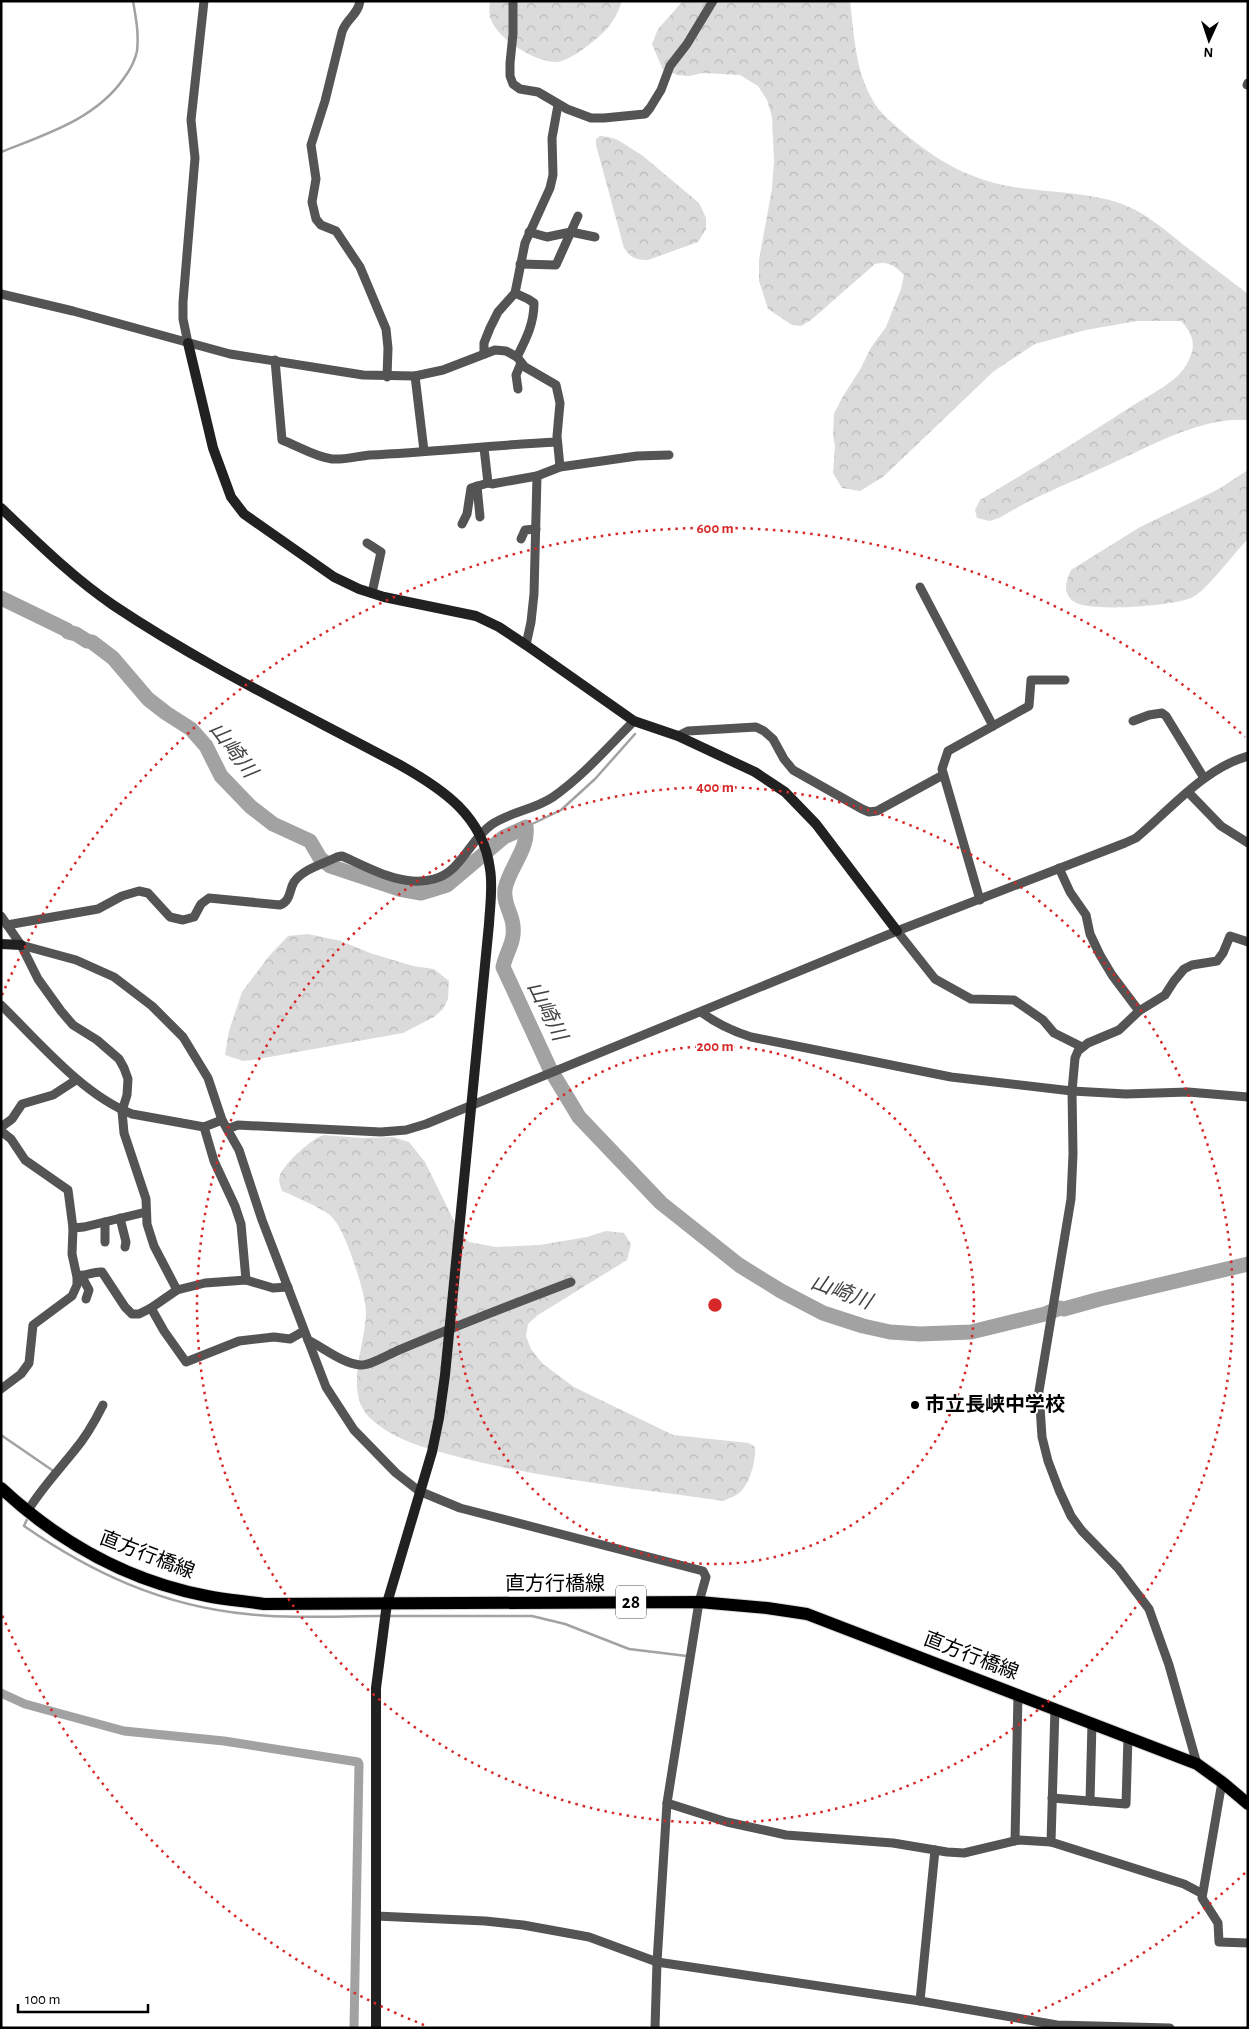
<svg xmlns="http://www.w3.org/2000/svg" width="1249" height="2029" font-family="'Alegreya Sans','Noto Sans JP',sans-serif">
<defs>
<pattern id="forest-crowns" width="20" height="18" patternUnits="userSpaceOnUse" patternTransform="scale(1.25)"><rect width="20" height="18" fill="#dbdbdb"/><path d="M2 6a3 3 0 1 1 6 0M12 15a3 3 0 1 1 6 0" fill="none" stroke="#bababa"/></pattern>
</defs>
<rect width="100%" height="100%" fill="#fff"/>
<g fill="url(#forest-crowns)">
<path d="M490,1H622C619,10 615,18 610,25C602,36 571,61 557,62C536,63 499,40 491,20C489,14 489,7 490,1Z"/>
<path d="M683,1H850C854,33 855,68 871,97C877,110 888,119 898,128C929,155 961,176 1003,185C1041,193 1085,191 1122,204C1146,213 1165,230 1185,246C1206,262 1227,278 1248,294V420C1198,417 1148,448 1104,467C1070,483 1033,497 1001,517L990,521L977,518L975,510L980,500C1031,469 1082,439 1132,406C1151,394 1178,382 1188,362C1197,345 1193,334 1181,321H1137L1086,330L1035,344L994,371L883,477L860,491L842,488L833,473L835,446L833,436L834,414L842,398L861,368L870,349L886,327L901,289L904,275C894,265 888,261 875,264L811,320L801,326L792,325L768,309L759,281V260L772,189L774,161L772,117L767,100L758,86L740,75L703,73L689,76L678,75L663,70L652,44L658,29Z"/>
<path d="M600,136L609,137L618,140L643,156L699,203L706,218V229L698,242L648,260C636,260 631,258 624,248L596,145V139Z"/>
<path d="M1248,470V539C1234,553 1208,589 1193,597C1177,606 1086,613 1073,601C1062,592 1066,581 1071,570L1140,527L1217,490Z"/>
<polygon points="308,934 341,941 370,953 413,966 434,969 449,981 448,999 443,1009 434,1017 403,1033 253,1060 243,1061 225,1055 229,1031 242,992 269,956 288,936"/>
<path d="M324,1135L361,1138L393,1137L409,1142L425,1162L459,1231L469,1242L496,1247L539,1245L587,1237L606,1231L624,1233L631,1244L627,1260L538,1315L528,1324L526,1336L531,1349L543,1364L574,1387L673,1435L749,1443L755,1447C756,1460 750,1485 738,1494C734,1497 728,1498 724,1501C634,1488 543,1479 455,1456C425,1448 393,1440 370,1418C343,1392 366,1343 366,1312C366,1294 345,1229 332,1217C326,1210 292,1195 282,1191C280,1185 278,1181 280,1175C284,1164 313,1137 324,1135Z"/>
</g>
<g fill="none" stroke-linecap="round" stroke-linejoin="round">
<g stroke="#a2a2a2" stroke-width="2.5">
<path d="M1,152C46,134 96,119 124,78C130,70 135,61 137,51C139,34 136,18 133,1"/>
<polyline points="526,827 561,810 595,779 635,734"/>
<polyline points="1,1435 52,1470 54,1473"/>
<path d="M28,1517L24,1526C92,1573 163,1606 247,1614C292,1619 338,1616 383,1616"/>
<polyline points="389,1616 532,1616 565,1624 629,1649 687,1656"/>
</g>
<polyline stroke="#a2a2a2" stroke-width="9" points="1,1693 25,1704 124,1731 224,1741 358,1762 359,1764 354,2028"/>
<path stroke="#a2a2a2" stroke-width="15" d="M1,598L67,630L68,632L76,634L87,641L92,642L113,658L148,699L166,713L191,729L206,746L221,776L251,807L273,824L310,841L320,858L330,866L399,889L421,893L447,885L504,837L526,827C529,849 509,868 505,889C503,905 512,912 513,926C515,943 506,952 503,967L550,1069L579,1117L661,1203L739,1265L781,1291L823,1313L863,1326L890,1332L920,1334L971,1332L1045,1314L1060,1308L1064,1309L1100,1299L1248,1264"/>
<g stroke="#dbdbdb" stroke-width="14">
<path id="primary" d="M1,1488C59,1542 129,1581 207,1596C226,1600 245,1601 264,1604L699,1602L767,1608L807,1614L1197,1764L1222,1782L1248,1804"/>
</g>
<g stroke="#545454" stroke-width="9">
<path d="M360,1C358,15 346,19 342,32L325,101L311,145L316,179L312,202L316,219L321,225L336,231L360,267L386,329L388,348L387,377"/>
<polyline points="513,1 513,34 510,63 510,76 513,84 520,89 538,92 567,109 591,118 604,118 645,114 650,108 661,90 670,66 687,44 713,1"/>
<polyline points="1247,85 1248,83"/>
<polyline points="529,232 547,237 571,232 595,237"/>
<polyline points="520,264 556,265 578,216"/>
<path d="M515,293L528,299L534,303C534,324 526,339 517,357"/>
<polyline points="1,294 73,311 230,354 363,375 415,376 443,370 495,350 506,351 517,357 525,367 556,385 560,403 557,436 560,467"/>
<polyline points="188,343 183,319 183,302 195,158 191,120 204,1"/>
<polyline points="484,354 484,343 490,328 498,312 515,293 525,243 550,188 553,175 552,138 558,105"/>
<path d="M275,360L282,440C298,446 315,457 332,459C345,460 358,456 370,455C433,452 495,445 557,442"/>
<polyline points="415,376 424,451"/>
<polyline points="518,389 516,375 521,363"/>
<polyline points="484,448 488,483 492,484 537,476"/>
<polyline points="477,486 480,517"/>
<polyline points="462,524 467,514 471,488 488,483"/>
<polyline points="521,539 525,530 536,529"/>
<polyline points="367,543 381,552 372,593"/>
<polyline points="920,587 993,726"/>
<polyline points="526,645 531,622 534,594 537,476 560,467 637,456 669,455"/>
<polyline points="1133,721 1149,715 1162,713 1166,716 1204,778"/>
<polyline points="678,736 688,731 756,727 764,731 773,739 784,759 793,770 862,809 869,812 877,811 943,775"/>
<polyline points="1188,792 1221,826 1248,843"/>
<polyline points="1059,868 1070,892 1086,915 1090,934 1100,955 1112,975 1139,1011"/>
<polyline points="980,900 942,769 948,751 1029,706 1031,680 1065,680"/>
<polyline points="1,916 21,945 38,979 61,1011 73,1025 97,1040 119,1059 124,1068 128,1079 127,1095 122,1111 124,1133 146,1199 147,1224 154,1246 177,1290"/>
<path d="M7,925L98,909L122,896L139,891L148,893L170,917L183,920L194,917L201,904L209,898L280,905C291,901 289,890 294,882C303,869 323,864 337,857L342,856C370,868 402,888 434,879C461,872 469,841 491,825C509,812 534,810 553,797C583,776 608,747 634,721"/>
<polyline points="897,931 935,979 971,999 1014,1000 1043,1020 1054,1033 1082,1047"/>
<polyline points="21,945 76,960 114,977 152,1006 183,1037 208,1078 222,1120 239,1150 262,1220 326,1387 354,1430 396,1473 419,1491 460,1508 703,1571 706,1577 699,1602 667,1803 657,1962 655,2028"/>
<path d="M1,1005C39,1042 83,1095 132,1114L204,1127L222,1120"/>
<path d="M701,1012C717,1024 732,1031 751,1037L951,1077L1072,1091L1126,1094L1188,1092L1248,1097"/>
<polyline points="1,1127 12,1119 22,1104 53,1095 76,1080"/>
<polyline points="204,1127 214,1161 235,1206 241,1224 246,1280"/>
<path d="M227,1129L238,1125L381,1132L406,1130L426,1124L897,931L1125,843L1136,838C1171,809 1203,769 1248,756"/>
<polyline points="1,1131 11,1139 25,1160 68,1190 73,1228 72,1254 77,1277 77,1285 72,1296 33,1325 29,1363 21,1374 1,1389"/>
<polyline points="120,1218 126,1242 125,1247"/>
<polyline points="73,1228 84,1227 146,1212"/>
<polyline points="105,1242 105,1222"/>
<path d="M77,1275C86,1277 93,1271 102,1272L125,1307L132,1314H139L151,1308"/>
<polyline points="82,1277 89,1290 86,1299"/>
<polyline points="288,1287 273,1288 246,1280 205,1283 177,1290 151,1308 164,1331 186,1362 239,1341 274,1337 290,1339 304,1331"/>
<path d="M308,1340C324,1348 342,1363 360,1365C370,1366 389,1354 399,1350C456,1326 513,1304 571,1282"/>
<path d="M27,1512C40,1490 58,1471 74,1451C86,1437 95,1421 103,1405"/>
<polyline points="1197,1764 1169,1665 1149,1609 1118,1568 1082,1531 1071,1516 1059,1490 1048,1461 1042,1437 1039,1391 1071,1199 1073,1154 1072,1091 1075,1058 1078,1051 1088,1043 1119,1030 1139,1011 1165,995 1174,981 1184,969 1192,965 1217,961 1223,953 1230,936 1248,942"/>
<polyline points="1222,1782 1202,1898 1218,1923 1219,1942 1248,1943"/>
<polyline points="1052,1798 1126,1804 1128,1737"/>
<polyline points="1090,1801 1092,1723"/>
<polyline points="667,1803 727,1822 786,1835 893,1843 947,1852 964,1853 1019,1840 1051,1842 1184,1884 1201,1893"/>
<polyline points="1015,1841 1018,1694"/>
<polyline points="1051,1842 1055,1708"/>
<polyline points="376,1916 485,1921 523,1925 589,1937 657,1962 920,2001 1057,2025 1170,2028"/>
<polyline points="920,2001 935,1850"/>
</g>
<g stroke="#212121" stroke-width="10">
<polyline points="188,343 213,448 231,497 244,514 334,577 359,589 384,597 476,616 499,627 526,645 634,721 678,736 755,772 785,792 816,824 897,931"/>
<path d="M1,508C37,542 72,577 113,605C204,666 303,713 400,765C443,789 483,816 490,869C493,887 490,906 489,924L445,1375L439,1418L432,1452L387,1603L376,1688V2028"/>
<polyline points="1,944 21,945"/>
</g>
<use href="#primary" stroke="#000" stroke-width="12"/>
</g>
<g fill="none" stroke="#d62828" stroke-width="2.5" stroke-dasharray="2.5 5">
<circle cx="715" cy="1305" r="259"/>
<circle cx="715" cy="1305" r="518"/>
<path d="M1245 1873A777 777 0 0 1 1006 2025M424 2025A777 777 0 0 1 2 1615M2 995A777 777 0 0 1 1245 737"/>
</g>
<circle fill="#000" stroke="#fff" stroke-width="2" cx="915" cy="1405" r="5"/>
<g text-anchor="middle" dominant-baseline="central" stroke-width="4" stroke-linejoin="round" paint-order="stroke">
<rect fill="#fff" stroke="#4c4c4c" stroke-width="1" x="616" y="1585.5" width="30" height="33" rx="4"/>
<g font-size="19" font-weight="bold" fill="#000">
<text x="631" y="1602">28</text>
</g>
<g font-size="20" font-weight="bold" fill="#000" stroke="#fff" text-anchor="start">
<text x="925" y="1405">市立長峡中学校</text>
</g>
<g font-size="20" fill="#000" stroke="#fff">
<text transform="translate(147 1555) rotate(21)">直方行橋線</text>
<text x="555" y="1584">直方行橋線</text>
<text transform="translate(971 1656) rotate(21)">直方行橋線</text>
</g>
<g font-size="21" font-style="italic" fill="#434343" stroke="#fff">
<text transform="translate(233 750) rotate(53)">山崎川</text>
<text transform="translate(547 1011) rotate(64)">山崎川</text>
<text transform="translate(841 1292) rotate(20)">山崎川</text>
</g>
</g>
<circle cx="715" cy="1305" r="8" fill="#d62828" stroke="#fff" stroke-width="2.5"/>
<g font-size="15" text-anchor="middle" font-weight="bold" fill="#d62828" stroke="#fff" stroke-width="4" stroke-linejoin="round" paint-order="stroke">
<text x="715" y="533">600 m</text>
<text x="715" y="792">400 m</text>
<text x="715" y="1051">200 m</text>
</g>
<rect width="1249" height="2029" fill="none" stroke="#000000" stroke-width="5"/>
<g transform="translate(1209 40) rotate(183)" stroke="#ffffff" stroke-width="4" paint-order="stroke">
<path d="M0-4L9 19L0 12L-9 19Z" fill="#000000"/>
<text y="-8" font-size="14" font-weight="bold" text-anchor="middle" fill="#000000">N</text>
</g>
<path d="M18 2004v8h130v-8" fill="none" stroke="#000000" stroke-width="2.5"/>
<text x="25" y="2004" font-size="15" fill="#000000" stroke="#ffffff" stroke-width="4" paint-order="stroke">100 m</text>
</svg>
